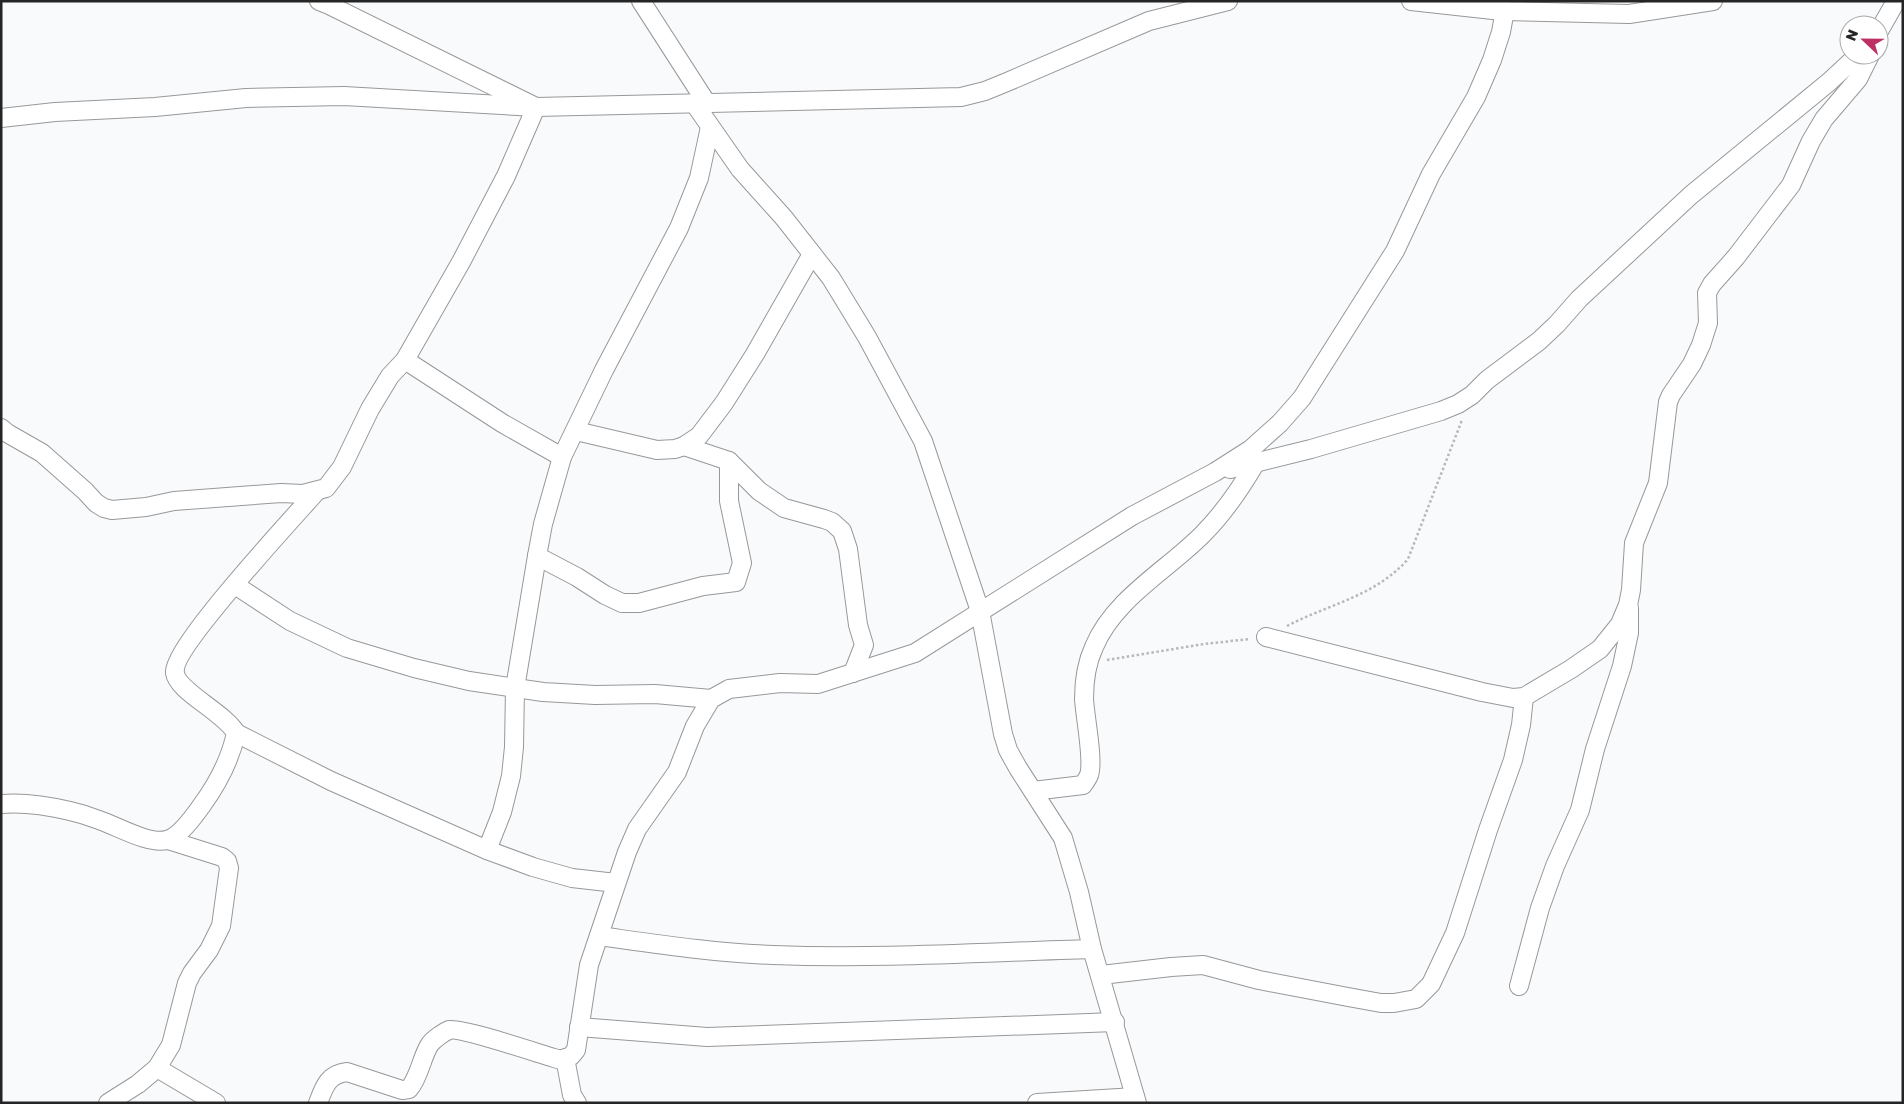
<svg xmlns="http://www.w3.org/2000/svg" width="1904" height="1104" font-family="'Golos Text',sans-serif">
<rect width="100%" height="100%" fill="#f9fafc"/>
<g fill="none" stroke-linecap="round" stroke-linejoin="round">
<g stroke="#97989a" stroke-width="20">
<g id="minor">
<polyline points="641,1 706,102"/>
<polyline points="1411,1 1502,11 1629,14 1713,1"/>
<polyline points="1879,31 1896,1"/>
<polyline points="694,103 740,169 784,218 831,278 867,337 923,441 980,611 1003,734 1008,750 1018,768 1063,838 1079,892 1092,949 1137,1103"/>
<polyline points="1,118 55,112 155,107 246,98 344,96 536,107 961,97 985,91 1007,82 1149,21 1228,1"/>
<polyline points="405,360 502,423 562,457"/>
<polyline points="1,428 7,433 42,453 85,491 96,503 104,508 112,510 146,507 174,501 281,493 303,494 326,488 342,467 370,409 390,376 405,360 461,262 506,176 536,107 329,5 319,1"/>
<polyline points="576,431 657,450 675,449 684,446 699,436 724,403 755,354 812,254"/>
<polyline points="684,446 729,461 759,491 784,508 824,519 832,522 842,531 848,549 858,625 864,645 853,673"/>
<polyline points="1230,469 1311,449 1441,411 1458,404 1472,395 1487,380 1539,341 1557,324 1579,299 1691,195 1829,82 1858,55"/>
<polyline points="537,556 577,577 605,595 622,603 639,603 703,586 736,582 742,563 729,501 729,461"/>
<polyline points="235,585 290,621 347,648 414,668 469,681 543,692 595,695 655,694 711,699"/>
<polyline points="1266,637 1482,692 1513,698 1524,697 1571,669 1600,649 1620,624 1628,605 1631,590 1634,543 1658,483 1668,402 1671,395 1692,364 1701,345 1708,323 1707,293 1712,284 1736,257 1791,185 1811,141 1824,119 1858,79 1870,55"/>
<polyline points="236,733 331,781 487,850 533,867 572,878 616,883"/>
<path d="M1033,791L1083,785C1085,782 1088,778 1089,775C1094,761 1085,717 1084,699C1084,682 1087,662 1094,647C1114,599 1166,571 1202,535C1223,514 1241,488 1256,462"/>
<path d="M1,804C23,802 49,806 70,811C79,813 89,816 99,820C117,826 149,845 167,840C179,837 195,815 202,805C218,783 230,761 236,733C225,713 177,691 175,673C171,649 294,517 316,492"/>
<polyline points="487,850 502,812 511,776 514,747 515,688 537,556 543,524 562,457 604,370 679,228 699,178 710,127"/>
<path d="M599,936C657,944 715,953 773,955C879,959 986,952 1092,949"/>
<polyline points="1101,975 1171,967 1203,965 1259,980 1348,997 1381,1003 1394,1003 1416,999 1431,984 1455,933 1488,830 1513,760 1521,725 1524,697"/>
<polyline points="1519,986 1540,908 1555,866 1580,810 1595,749 1622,666 1629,633 1629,608"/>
<polyline points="579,1027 707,1037 1115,1022"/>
<polyline points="565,1058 572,1095 577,1103"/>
<polyline points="157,1068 216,1103"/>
<polyline points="108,1103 138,1084 157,1068 171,1045 187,983 192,973 209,950 221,926 229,868 227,861 222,857 168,840"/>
<path d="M318,1103C324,1087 328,1074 347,1072L402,1090L409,1089C420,1076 421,1058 430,1044C434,1039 444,1032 449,1030C460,1027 537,1053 554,1058L561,1060L571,1056L576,1050L589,965L627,852L637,829L677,772L695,726L711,699L729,689L780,683L818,684L915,653L1132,516L1215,472L1251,449L1280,423L1302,398L1395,251L1431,174L1476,97L1492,60L1501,32L1505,10"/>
<polyline points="1037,1103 1135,1097"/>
</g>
</g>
<g stroke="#b7b8b9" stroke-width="2.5" stroke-dasharray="2.5 2.5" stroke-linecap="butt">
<path d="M1287,626C1329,604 1376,596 1408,559L1462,420"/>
<polyline points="1107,660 1204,644 1250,639"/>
</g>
<use href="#minor" stroke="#fff" stroke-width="18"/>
</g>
<rect width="1904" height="1104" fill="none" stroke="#252526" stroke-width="5"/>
<g transform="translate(1864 40) rotate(292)"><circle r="24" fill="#ffffff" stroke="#a8a8a8"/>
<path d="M0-4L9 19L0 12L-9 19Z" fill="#bc3066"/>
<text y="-8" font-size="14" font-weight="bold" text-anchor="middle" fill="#252526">N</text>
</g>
</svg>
